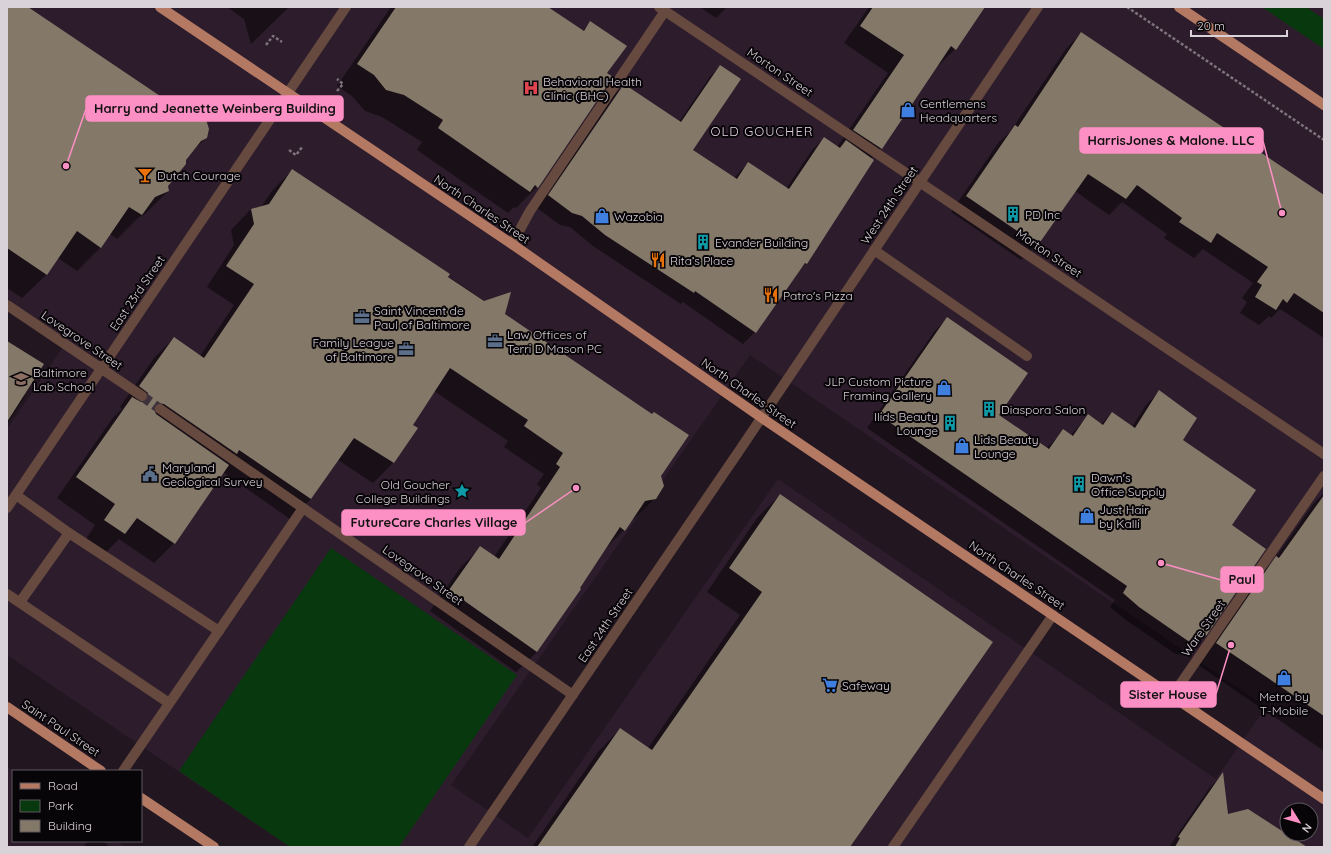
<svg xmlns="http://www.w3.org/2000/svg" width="1331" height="854" font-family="Quicksand,sans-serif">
<rect width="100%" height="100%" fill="#221621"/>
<g fill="#2d1d2c" fill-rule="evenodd">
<path d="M7,7H1324V847H290L7,655V429L65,344L7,306ZM750,355L1266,707L1216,779L778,479L528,838L451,785ZM1287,810H1311V834H1287Z"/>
<polygon points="7,767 13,771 13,841 116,841 125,847 7,847"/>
</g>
<g fill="#08390e">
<polygon points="1262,7 1306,7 1324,19 1324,49"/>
<polygon points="331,548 517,675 399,847 290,847 179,771"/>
</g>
<g fill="#0007">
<polygon points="7,7 27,7 206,138 190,153 167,186 168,191 144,215 139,217 117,239 110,234 101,247 77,271 58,258 46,275 22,298 7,288"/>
<polygon points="227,7 289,7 251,44 244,19"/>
<polygon points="391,7 547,7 582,31 591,23 605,73 537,187 516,208 514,207 508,213 417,150 422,142 382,117 365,111 352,96 337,86"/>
<polygon points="700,7 727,7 716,18"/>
<polygon points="869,7 970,7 955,49 938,66 937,65 881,148 871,158 806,263 797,273 755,332 743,344 683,302 681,304 593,246 570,227 560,225 537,208 612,97 624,85 679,122 709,78 720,66 692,150 734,178 748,163 786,189 812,150 824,138 837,147 888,73 844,43"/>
<polygon points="1081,33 1324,198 1324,338 1280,309 1271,318 1269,316 1259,325 1240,313 1247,302 1242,298 1253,283 1203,249 1194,258 1164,238 1167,234 1122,202 1109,215 1075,191 1037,244 1021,260 951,212 999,142 1010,132 1066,49"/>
<polygon points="292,170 504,314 660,476 655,498 634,519 631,520 624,530 604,550 537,652 516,672 430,611 460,568 481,547 494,557 541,488 537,484 544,474 504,447 508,441 434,391 412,425 416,428 393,463 373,483 338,460 311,499 290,519 223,472 174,543 154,563 119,539 104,554 85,541 95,525 57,498 112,419 122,409 120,407 154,358 174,338 200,356 234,305 207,287 234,245 231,230 251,209 261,207 272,191"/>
<polygon points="947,318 997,415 1046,449 1063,431 1070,436 1088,416 1101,424 1112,413 1132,427 1146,405 1159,392 1182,440 1231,526 1264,549 1205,635 1191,649 1187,645 1177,655 1126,620 1110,607 1115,600 867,428 934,332"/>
<polygon points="7,342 23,395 25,396 7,424"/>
<polygon points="1324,493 1324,751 1197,664 1256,578 1271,564 1314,503"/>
<polygon points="780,495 848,847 532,847 598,752 620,729 648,748 740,615 707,592 757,518"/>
<polygon points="1223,775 1227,816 1302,847 1169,847 1210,787"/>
<polygon points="89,841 102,841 111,847 83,847"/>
</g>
<g fill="#847969">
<polygon points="7,7 28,7 169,102 170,100 184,109 204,113 209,129 207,138 201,141 186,160 186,164 168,186 169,191 155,197 142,215 129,207 101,248 77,231 47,275 7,248"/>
<polygon points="396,7 548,7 584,31 590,21 627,46 607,73 613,77 538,188 535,185 530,192 438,128 443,120 404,95 386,90 374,75 357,64"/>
<polygon points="873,7 985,7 956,50 951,46 882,149 853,130 904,55 860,26"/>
<polygon points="1081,32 1324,195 1324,313 1294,293 1287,303 1283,299 1276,310 1255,297 1262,285 1257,282 1268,267 1217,233 1211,243 1179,222 1182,218 1137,185 1126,199 1088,174 1038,245 966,196 1015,125 1018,127"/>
<polygon points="720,65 741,79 693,150 737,179 748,162 789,189 824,137 840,148 846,140 874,160 807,264 805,263 756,333 695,291 694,293 605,235 582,216 572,213 548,195 624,84 681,122"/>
<polygon points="292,169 450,274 448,277 484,301 511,292 505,314 652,414 654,412 689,435 661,476 664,486 656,499 645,501 625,531 620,527 580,588 581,589 537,652 449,590 480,546 499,559 560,467 556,464 563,453 524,426 528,420 450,368 413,425 418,428 394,463 354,438 311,499 239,450 237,454 164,404 157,403 154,409 156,414 229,465 175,544 137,518 125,534 104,520 115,504 76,477 132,397 141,402 147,400 148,393 139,386 174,337 204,358 254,284 226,266 254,224 251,209 269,204"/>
<polygon points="947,317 1028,373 999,415 1049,449 1063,429 1073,436 1088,414 1103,425 1112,412 1135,428 1159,390 1197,418 1183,440 1256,490 1232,525 1266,549 1206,636 1199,632 1191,643 1139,607 1123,593 1127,586 879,415"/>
<polygon points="7,341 44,364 7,422"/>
<polygon points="780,494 993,642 850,847 537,847 620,728 652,750 762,592 729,568"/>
<polygon points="1324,495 1324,716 1216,643 1276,556 1279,558"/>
<polygon points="1223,772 1228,814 1248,809 1307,847 1175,847 1180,838 1178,837"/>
</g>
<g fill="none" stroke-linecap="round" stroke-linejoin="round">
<polyline stroke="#3e323d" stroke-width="10" stroke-dasharray="10 5" stroke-linecap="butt" points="142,396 160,409"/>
<g stroke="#7d737c" stroke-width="2.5" stroke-dasharray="3 2" stroke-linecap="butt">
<polyline points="1127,7 1324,140"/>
<polyline points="266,45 273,36 282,42"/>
<polyline points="337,91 343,84 337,79"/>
<polyline points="230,97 224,105 236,112"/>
<polyline points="289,150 296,155 303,146"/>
</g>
<g stroke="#674a3f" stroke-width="10">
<polyline points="659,7 1324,454"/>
<polyline points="512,244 530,211 665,11"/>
<polyline points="874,250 1027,356"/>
<polyline points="7,305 142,396"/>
<polyline points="160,409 573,695"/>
<polyline points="16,495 69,533"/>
<polyline points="7,508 346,7"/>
<polyline points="7,594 169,703"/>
<polyline points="20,602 69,533 219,631"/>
<polyline points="1172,696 1324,476"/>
<polyline points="123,771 303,508"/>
<polyline points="469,847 739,451 1038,7"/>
<polyline points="893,847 1053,615"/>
</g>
<g stroke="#b47962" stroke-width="10">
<polyline points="160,7 512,244 762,418 1324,799"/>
<polyline points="1179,7 1324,105"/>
<polyline points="7,707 101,771"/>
<polyline points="141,798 214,847"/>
</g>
</g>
<defs>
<g id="hospital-bare" transform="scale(1.2)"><path d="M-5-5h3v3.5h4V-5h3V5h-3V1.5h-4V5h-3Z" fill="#e0444e" stroke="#080508" stroke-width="2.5" paint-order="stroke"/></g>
<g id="shop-bare" transform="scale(1.2)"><path d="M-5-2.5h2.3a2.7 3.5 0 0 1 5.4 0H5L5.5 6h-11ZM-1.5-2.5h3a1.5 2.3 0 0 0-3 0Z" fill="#3f7fe0" stroke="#080508" stroke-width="2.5" paint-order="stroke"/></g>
<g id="bar-bare" transform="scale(1.2)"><path d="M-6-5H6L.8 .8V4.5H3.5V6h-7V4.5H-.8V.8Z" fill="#e8710a" stroke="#080508" stroke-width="2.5" paint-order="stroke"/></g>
<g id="building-bare" transform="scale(1.2)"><path d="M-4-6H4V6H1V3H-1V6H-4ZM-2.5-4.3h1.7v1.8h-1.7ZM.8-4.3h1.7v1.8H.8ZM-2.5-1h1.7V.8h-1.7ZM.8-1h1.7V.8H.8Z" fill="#0f9aa8" stroke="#080508" stroke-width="2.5" paint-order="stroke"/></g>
<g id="restaurant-bare" transform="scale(1.2)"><path d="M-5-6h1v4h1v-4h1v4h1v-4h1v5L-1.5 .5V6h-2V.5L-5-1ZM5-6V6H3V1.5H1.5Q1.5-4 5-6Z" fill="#e8710a" stroke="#080508" stroke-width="2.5" paint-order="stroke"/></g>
<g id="office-bare" transform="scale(1.2)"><path d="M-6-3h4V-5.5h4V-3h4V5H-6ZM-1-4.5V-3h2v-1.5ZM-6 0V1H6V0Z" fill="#5c6f8a" stroke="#080508" stroke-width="2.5" paint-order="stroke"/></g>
<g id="school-bare" transform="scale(1.2)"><path d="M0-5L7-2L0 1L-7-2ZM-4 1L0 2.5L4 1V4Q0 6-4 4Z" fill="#8d6e63" stroke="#080508" stroke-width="2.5" paint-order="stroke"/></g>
<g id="civic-bare" transform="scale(1.2)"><path d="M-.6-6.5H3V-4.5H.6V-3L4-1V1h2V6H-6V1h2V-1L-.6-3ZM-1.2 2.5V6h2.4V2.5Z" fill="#5c6f8a" stroke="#080508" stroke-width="2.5" paint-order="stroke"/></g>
<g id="sight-bare" transform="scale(1.2)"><path d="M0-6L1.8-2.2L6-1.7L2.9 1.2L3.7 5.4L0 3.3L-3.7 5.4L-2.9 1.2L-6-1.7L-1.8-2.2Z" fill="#0f9aa8" stroke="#080508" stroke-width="2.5" paint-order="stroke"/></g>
<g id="supermarket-bare" transform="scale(1.2)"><path d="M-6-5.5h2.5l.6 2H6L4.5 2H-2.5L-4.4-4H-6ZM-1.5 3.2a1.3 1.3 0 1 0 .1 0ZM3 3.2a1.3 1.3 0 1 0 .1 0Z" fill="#3f7fe0" stroke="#080508" stroke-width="2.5" paint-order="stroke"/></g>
</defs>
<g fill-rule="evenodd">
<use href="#hospital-bare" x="531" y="88"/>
<use href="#shop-bare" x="908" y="110"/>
<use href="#bar-bare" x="145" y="175"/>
<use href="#building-bare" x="1013" y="214"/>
<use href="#shop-bare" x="602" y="216"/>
<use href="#building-bare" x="703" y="242"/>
<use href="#restaurant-bare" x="658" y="260"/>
<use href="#restaurant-bare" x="771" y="295"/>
<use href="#office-bare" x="362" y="317"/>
<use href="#office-bare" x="495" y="341"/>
<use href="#office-bare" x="406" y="349"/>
<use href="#school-bare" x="21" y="379"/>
<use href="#shop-bare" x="944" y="388"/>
<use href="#building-bare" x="989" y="409"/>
<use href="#building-bare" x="950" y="423"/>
<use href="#shop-bare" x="962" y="446"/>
<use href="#civic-bare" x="150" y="474"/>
<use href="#building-bare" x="1079" y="484"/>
<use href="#sight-bare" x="462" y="491"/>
<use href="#shop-bare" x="1087" y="516"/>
<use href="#shop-bare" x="1284" y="678"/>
<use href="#supermarket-bare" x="830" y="685"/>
</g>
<g text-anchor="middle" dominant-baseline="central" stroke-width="4" stroke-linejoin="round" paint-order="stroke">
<g font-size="12" fill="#dad2d9" stroke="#080508">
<text transform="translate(780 72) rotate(34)">Morton Street</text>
<text transform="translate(889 205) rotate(-56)">West 24th Street</text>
<text transform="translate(482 209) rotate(34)">North Charles Street</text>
<text transform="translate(1049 253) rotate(34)">Morton Street</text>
<text transform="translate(137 293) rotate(-56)">East 23rd Street</text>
<text transform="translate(82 340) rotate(34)">Lovegrove Street</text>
<text transform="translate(749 393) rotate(35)">North Charles Street</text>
<text transform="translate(423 575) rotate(35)">Lovegrove Street</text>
<text transform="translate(1017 575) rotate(34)">North Charles Street</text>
<text transform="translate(605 625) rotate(-56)">East 24th Street</text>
<text transform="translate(1203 628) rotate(-55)">Ware Street</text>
<text transform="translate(61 728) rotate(34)">Saint Paul Street</text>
</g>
<g font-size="12" fill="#dad2d9" stroke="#080508" text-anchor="start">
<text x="543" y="81">Behavioral Health<tspan x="543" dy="14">Clinic (BHC)</tspan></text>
<text x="920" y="103">Gentlemens<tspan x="920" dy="14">Headquarters</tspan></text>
<text x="157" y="175">Dutch Courage</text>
<text x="1025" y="214">PD Inc</text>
<text x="614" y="216">Wazobia</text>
<text x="715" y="242">Evander Building</text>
<text x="670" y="260">Rita’s Place</text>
<text x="783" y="295">Patro's Pizza</text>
<text x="374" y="310">Saint Vincent de<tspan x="374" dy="14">Paul of Baltimore</tspan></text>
<text x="507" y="334">Law Offices of<tspan x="507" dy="14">Terri D Mason PC</tspan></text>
<text x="394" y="342" text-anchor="end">Family League<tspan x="394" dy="14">of Baltimore</tspan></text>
<text x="33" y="372">Baltimore<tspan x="33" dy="14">Lab School</tspan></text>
<text x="932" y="381" text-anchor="end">JLP Custom Picture<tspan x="932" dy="14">Framing Gallery</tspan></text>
<text x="1001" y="409">Diaspora Salon</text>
<text x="938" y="416" text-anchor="end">Ilids Beauty<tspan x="938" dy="14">Lounge</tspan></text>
<text x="974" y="439">Lids Beauty<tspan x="974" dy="14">Lounge</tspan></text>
<text x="162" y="467">Maryland<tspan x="162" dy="14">Geological Survey</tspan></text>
<text x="1091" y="477">Dawn's<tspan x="1091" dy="14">Office Supply</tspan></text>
<text x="450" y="484" text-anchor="end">Old Goucher<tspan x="450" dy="14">College Buildings</tspan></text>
<text x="1099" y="509">Just Hair<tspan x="1099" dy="14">by Kalli</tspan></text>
<text x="842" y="685">Safeway</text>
<text x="1284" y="696" text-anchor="middle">Metro by<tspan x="1284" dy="14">T-Mobile</tspan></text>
</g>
<g font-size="13" letter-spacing="1" fill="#dfcedd" stroke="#080508">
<text x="762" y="131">OLD GOUCHER</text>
</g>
</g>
<path fill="none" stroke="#fc8fc3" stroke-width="1.5" d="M66 166L86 109M1282 213L1263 141M576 488L525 523M1161 563L1221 580M1231 645L1216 694"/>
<g fill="#fc8fc3" stroke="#080508" stroke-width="1.5">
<circle cx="66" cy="166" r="4"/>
<circle cx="1282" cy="213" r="4"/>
<circle cx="576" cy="488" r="4"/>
<circle cx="1161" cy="563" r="4"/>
<circle cx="1231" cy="645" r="4"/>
</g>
<g fill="#fc8fc3" stroke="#fc8fc3" stroke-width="1.5">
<rect x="86" y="96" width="257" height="25" rx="4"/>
<rect x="1080" y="128" width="183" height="25" rx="4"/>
<rect x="342" y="510" width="183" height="25" rx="4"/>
<rect x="1221" y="567" width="42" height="25" rx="4"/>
<rect x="1121" y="682" width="95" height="25" rx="4"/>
</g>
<g font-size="13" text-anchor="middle" font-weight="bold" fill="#111">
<text x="215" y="113">Harry and Jeanette Weinberg Building</text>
<text x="1171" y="145">HarrisJones &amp; Malone. LLC</text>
<text x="434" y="527">FutureCare Charles Village</text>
<text x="1242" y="584">Paul</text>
<text x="1168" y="699">Sister House</text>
</g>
<rect width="1331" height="854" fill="none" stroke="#dad2d9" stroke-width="16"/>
<rect x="12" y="770" width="130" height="72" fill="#080508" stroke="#5c575c"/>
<rect x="20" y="783" width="20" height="6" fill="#b47962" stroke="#5c575c"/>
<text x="48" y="790" font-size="12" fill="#dad2d9">Road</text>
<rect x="20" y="800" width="20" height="12" fill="#08390e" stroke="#5c575c"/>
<text x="48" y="810" font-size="12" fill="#dad2d9">Park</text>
<rect x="20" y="820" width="20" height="12" fill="#847969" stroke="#5c575c"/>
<text x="48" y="830" font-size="12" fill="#dad2d9">Building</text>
<g transform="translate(1299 822) rotate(127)"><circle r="19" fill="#080508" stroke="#5c575c"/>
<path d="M0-3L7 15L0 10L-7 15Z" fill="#fc8fc3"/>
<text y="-6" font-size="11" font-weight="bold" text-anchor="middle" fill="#dad2d9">N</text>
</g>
<path d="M1191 30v6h96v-6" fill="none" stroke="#dad2d9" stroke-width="2"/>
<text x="1197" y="30" font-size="12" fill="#dad2d9" stroke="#080508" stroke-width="3" paint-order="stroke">20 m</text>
</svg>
